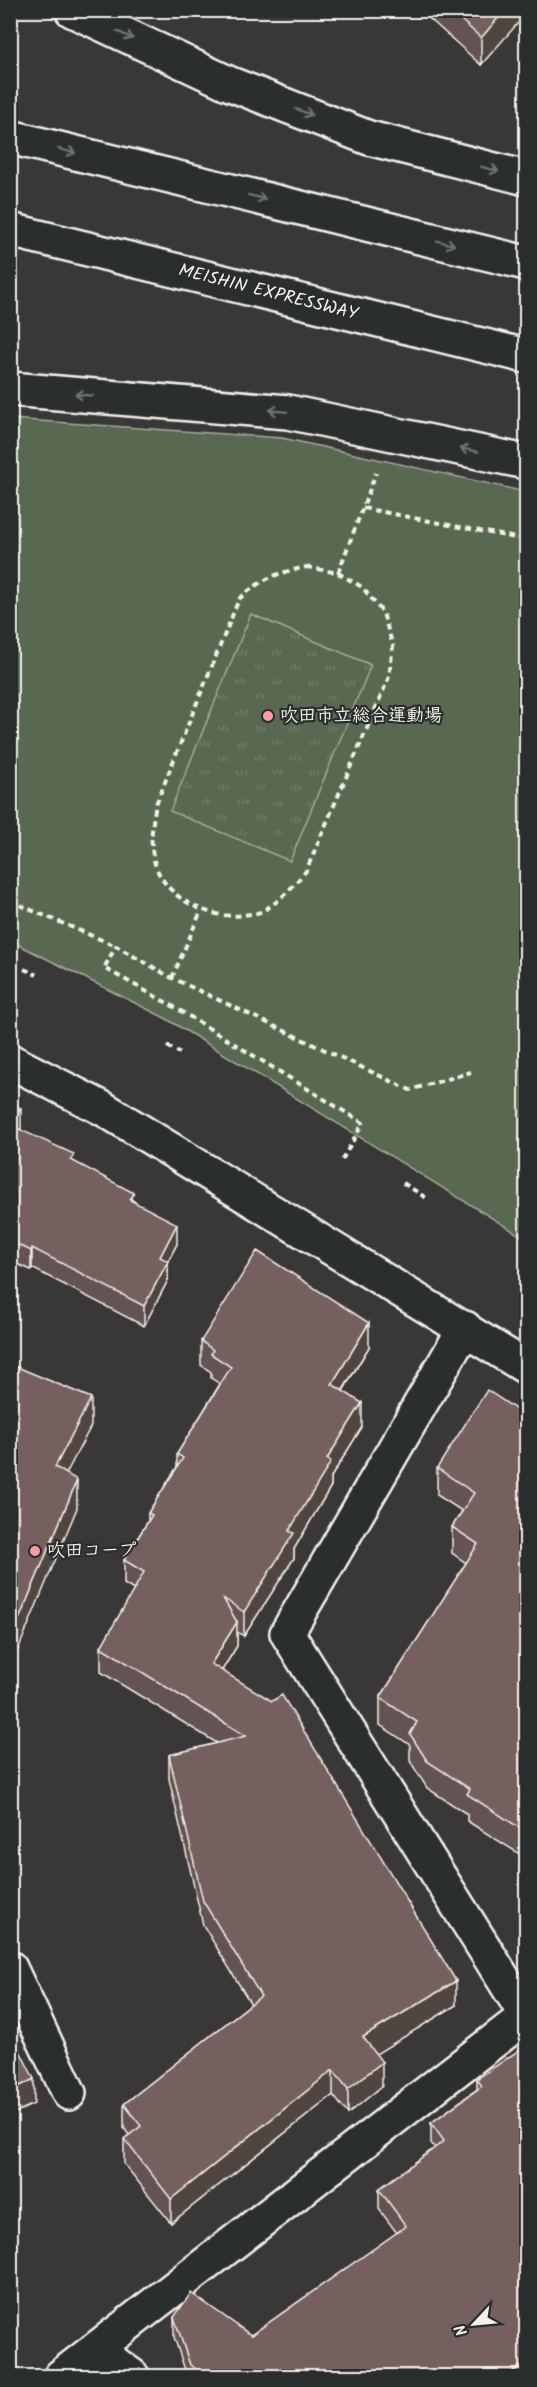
<svg xmlns="http://www.w3.org/2000/svg" width="537" height="2387" font-family="Kalam,'Klee One',sans-serif">
<defs>
<pattern id="park-tufts" width="24" height="20" patternUnits="userSpaceOnUse" patternTransform="scale(1.5)"><rect width="24" height="20" fill="#596851"/><path d="M3 7l-1-3M5 7V3M7 7l1-3M15 17l-1-3M17 17v-4M19 17l1-3" fill="none" stroke="#717e6a"/></pattern>
</defs>
<rect width="100%" height="100%" fill="#393738"/>
<filter id="ink" filterUnits="userSpaceOnUse"><feTurbulence type="fractalNoise" baseFrequency=".0167" numOctaves="2"/><feDisplacementMap in="SourceGraphic" scale="12" xChannelSelector="R" yChannelSelector="G"/><feConvolveMatrix kernelMatrix="1 2 1 2 8 2 1 2 1" color-interpolation-filters="sRGB"/></filter>
<g filter="url(#ink)">
<polygon fill="#596851" stroke="#a6ac9c" stroke-width="1.5" points="11,419 282,438 526,492 526,1239 165,1018 11,941"/>
<polygon fill="url(#park-tufts)" stroke="#a6ac9c" stroke-width="1.5" points="251,614 371,665 290,861 170,811"/>
<g fill="none" stroke-linecap="round" stroke-linejoin="round">
<g stroke="#f4f1e8" stroke-width="38">
<g id="street">
<polyline points="72,10 228,83 369,138 526,178"/>
<polyline points="10,389 288,412 526,462"/>
<polyline points="465,1328 287,1633 526,2015"/>
<polyline points="10,1968 69,2093"/>
<polyline points="96,2350 132,2376"/>
<polyline points="61,2376 526,2016"/>
</g>
</g>
<g stroke="#f4f1e8" stroke-width="38">
<polyline id="secondary" points="10,1061 104,1109 526,1367"/>
</g>
<g stroke="#f4f1e8" stroke-width="38">
<g id="highway">
<polyline points="10,137 526,263"/>
<polyline points="10,230 526,356"/>
</g>
</g>
<g stroke="#f4f1e8" stroke-width="4" stroke-dasharray="6 4.5" stroke-linecap="butt">
<polyline points="363,508 526,540"/>
<path d="M307,567L338,573L362,587L383,613L393,646L389,677L306,871C293,886 280,902 262,911C257,914 250,914 244,915C210,920 166,899 155,864C149,843 152,825 156,804L239,599C263,578 276,573 307,567Z"/>
<polyline points="338,573 376,473"/>
<polyline points="10,901 116,946"/>
<polyline points="24,969 37,975"/>
<polyline points="172,978 201,911"/>
<polyline points="167,1046 180,1053"/>
<polyline points="342,1160 363,1123 171,1005 104,968 116,946 172,978 410,1090 471,1072"/>
<polyline points="403,1183 428,1199"/>
</g>
<use href="#street" stroke="#2a2d2e" stroke-width="33"/>
<use href="#secondary" stroke="#2a2d2e" stroke-width="33"/>
<use href="#highway" stroke="#2a2d2e" stroke-width="33"/>
</g>
<g fill="#645352" stroke="#f4f1e8" stroke-width="1.5">
<polygon points="420,10 526,10 481,65"/>
<polygon points="10,1104 21,1128 20,1130 74,1162 134,1201 177,1244 168,1261 168,1280 144,1326 32,1268 31,1270 10,1261"/>
<polygon points="201,1341 369,1347 343,1391 362,1427 331,1477 331,1486 294,1549 294,1558 244,1636 237,1632 237,1646 222,1670 456,2005 375,2054 382,2086 348,2114 333,2095 171,2223 124,2164 124,2139 129,2135 124,2128 124,2104 251,2004 203,1925 169,1779 169,1755 217,1743 101,1672 101,1647 134,1590 124,1584 124,1560 148,1521 148,1513 177,1467 177,1454 220,1384 211,1378 211,1372 201,1365"/>
<polygon points="526,1416 526,1858 467,1821 467,1814 427,1788 410,1761 410,1745 380,1725 380,1698 466,1563 452,1553 452,1527 462,1511 437,1495 437,1468"/>
<polygon points="526,2049 526,2376 187,2376 174,2337 174,2317 251,2335 397,2233 379,2209 379,2189 435,2148 431,2143 431,2123 477,2089 477,2079"/>
</g>
<g fill="#514442" stroke="#f4f1e8" stroke-width="1.5">
<polygon points="505,10 526,10 526,14 481,65 481,38"/>
<polygon points="21,1108 21,1128 12,1146 12,1126"/>
<polygon points="177,1224 177,1244 160,1276 160,1257"/>
<polygon points="32,1248 32,1268 31,1270 31,1251"/>
<polygon points="168,1261 168,1280 144,1326 144,1306"/>
<polygon points="369,1323 369,1347 332,1408 332,1384"/>
<polygon points="91,1398 91,1426 55,1495 55,1467"/>
<polygon points="362,1403 362,1427 331,1477 331,1486 294,1549 294,1558 244,1636 244,1612 289,1531 327,1459"/>
<polygon points="77,1480 77,1508 10,1669 10,1641"/>
<polygon points="237,1622 237,1646 211,1688 211,1664"/>
<polygon points="456,1981 456,2005 363,2062 363,2037"/>
<polygon points="382,2062 382,2086 348,2114 348,2089"/>
<polygon points="333,2070 333,2095 171,2223 171,2199"/>
<polygon points="34,2079 34,2104 10,2115 10,2091"/>
<polygon points="12,2358 12,2376 10,2376 10,2359"/>
<polygon points="526,2363 526,2376 506,2376"/>
<polygon points="318,2371 318,2376 310,2376"/>
</g>
<g fill="#74615f" stroke="#f4f1e8" stroke-width="1.5">
<polygon points="450,10 505,10 481,38"/>
<polygon points="10,1104 21,1108 12,1126 74,1154 71,1160 134,1193 130,1200 177,1224 160,1257 168,1261 144,1306 32,1248 31,1251 10,1241"/>
<polygon points="257,1251 369,1323 332,1384 362,1403 327,1459 331,1462 289,1531 294,1533 244,1612 223,1598 237,1622 211,1664 272,1701 282,1695 456,1981 363,2037 382,2062 348,2089 333,2070 171,2199 124,2139 141,2126 124,2104 261,1996 203,1901 169,1755 246,1736 101,1647 144,1572 124,1560 152,1515 148,1513 183,1458 177,1454 231,1367 211,1354 213,1350 201,1341"/>
<polygon points="10,1364 91,1398 55,1467 77,1480 10,1641"/>
<polygon points="487,1390 526,1416 526,1832 467,1794 470,1789 427,1761 410,1734 417,1722 380,1698 478,1544 452,1527 474,1493 437,1468"/>
<polygon points="10,2031 34,2079 10,2091"/>
<polygon points="525,2046 526,2049 526,2363 506,2376 321,2376 318,2371 310,2376 206,2376 190,2365 174,2317 191,2293 251,2335 406,2226 379,2189 444,2141 431,2123 482,2086 477,2079"/>
</g>
<defs><path id="oneway-shaft" d="M-6 0H5M1.5-3L5.5 0L1.5 3" fill="none" stroke-width="1.6" stroke-linecap="round" stroke-linejoin="round" transform="scale(1.5)"/></defs>
<g stroke="#71726f">
<use href="#oneway-shaft" transform="translate(125 35) rotate(25)"/>
<use href="#oneway-shaft" transform="translate(304 112) rotate(21)"/>
<use href="#oneway-shaft" transform="translate(67 151) rotate(14)"/>
<use href="#oneway-shaft" transform="translate(490 169) rotate(14)"/>
<use href="#oneway-shaft" transform="translate(257 197) rotate(14)"/>
<use href="#oneway-shaft" transform="translate(446 243) rotate(14)"/>
<use href="#oneway-shaft" transform="translate(84 395) rotate(-175)"/>
<use href="#oneway-shaft" transform="translate(278 411) rotate(-175)"/>
<use href="#oneway-shaft" transform="translate(469 450) rotate(-168)"/>
</g>
</g>
<g fill="#ff9aa2" stroke="#2a2d2e" stroke-width="2">
<circle cx="268" cy="716" r="6"/>
<circle cx="35" cy="1551" r="6"/>
</g>
<g text-anchor="middle" dominant-baseline="central" stroke-width="4.5" stroke-linejoin="round" paint-order="stroke">
<g font-size="18" fill="#f4f1e8" stroke="#2a2d2e">
<text transform="translate(268 293) rotate(14)">MEISHIN EXPRESSWAY</text>
</g>
<g font-size="18" font-weight="bold" fill="#f4f1e8" stroke="#2a2d2e" text-anchor="start">
<text x="280" y="716">吹田市立総合運動場</text>
<text x="47" y="1551">吹田コープ</text>
</g>
</g>
<rect width="537" height="2387" fill="none" stroke="#2a2d2e" stroke-width="36"/>
<rect x="18" y="18" width="501" height="2351" fill="none" stroke="#f4f1e8" stroke-width="2" filter="url(#ink)"/>
<g transform="translate(474 2324) rotate(244)" stroke="#2a2d2e" stroke-width="4.5" paint-order="stroke">
<path d="M0-4.5L10 22L0 15L-10 22Z" fill="#f4f1e8"/>
<text y="-9" font-size="16" font-weight="bold" text-anchor="middle" fill="#f4f1e8">N</text>
</g>
</svg>
